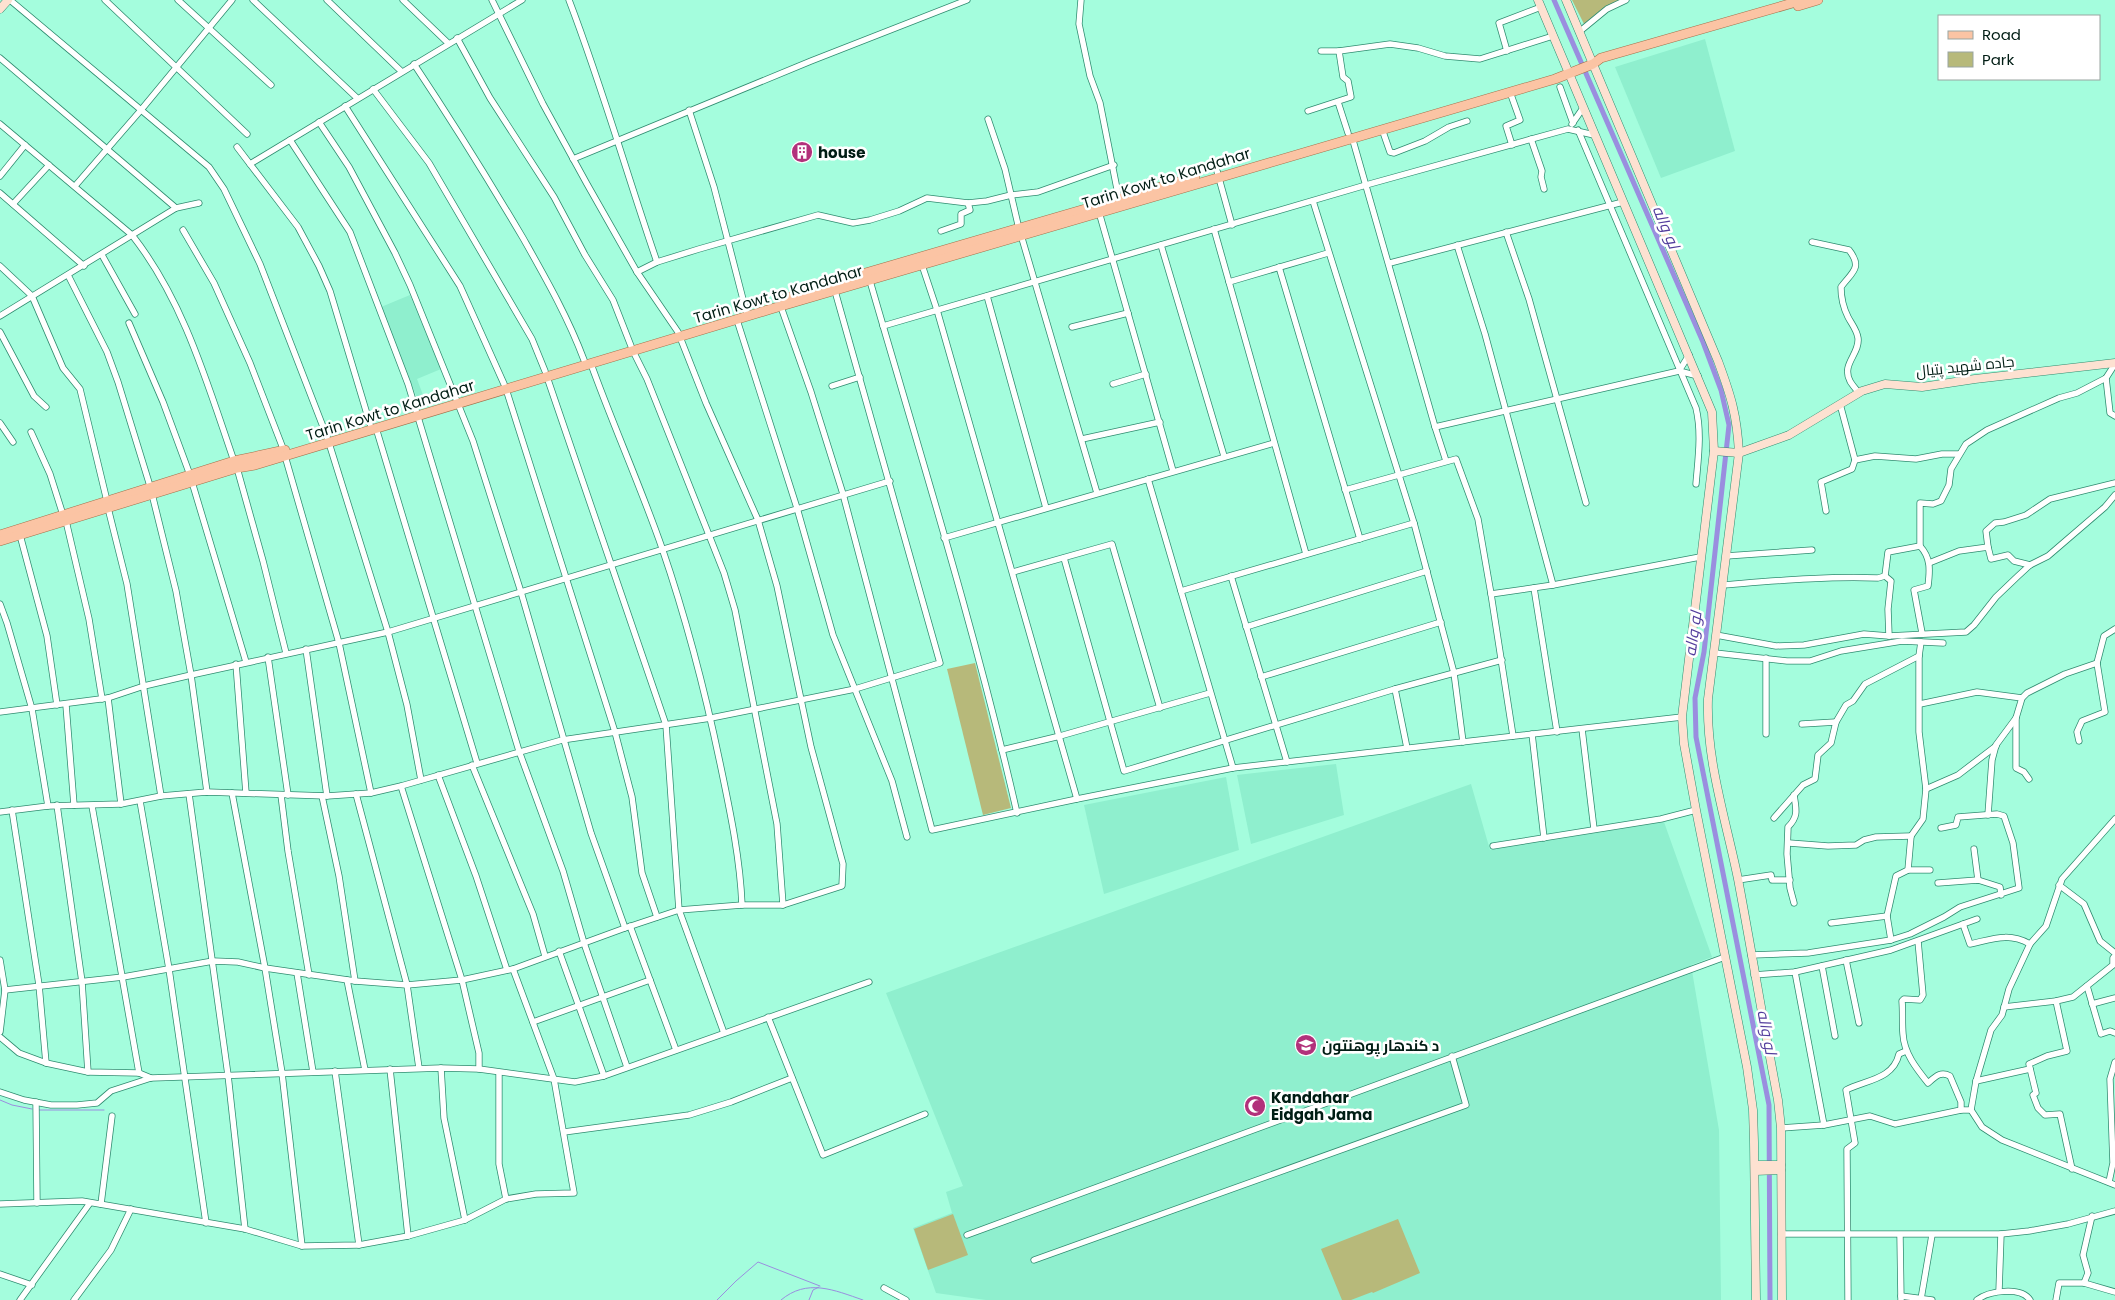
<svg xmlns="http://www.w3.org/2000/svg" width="2115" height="1300" font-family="Poppins,Cairo,sans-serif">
<rect width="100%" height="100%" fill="#a4fddd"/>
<g fill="#8fefce">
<polygon points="1705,39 1735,151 1661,178 1615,67"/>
<polygon points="410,295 441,369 417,379 423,395 417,398 381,307"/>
<polygon points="1336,764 1344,815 1251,844 1237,775"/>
<polygon points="1226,777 1239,850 1104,894 1084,805"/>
<polygon points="1471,784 1490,850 1664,822 1712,957 1691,965 1719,1130 1721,1300 986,1300 936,1293 913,1228 952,1213 946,1192 963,1186 886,993"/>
</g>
<g fill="#b7b97a">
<polygon points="1572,0 1620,0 1605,7 1584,24"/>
<polygon points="975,663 1011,808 983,815 947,669"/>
<polygon points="953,1214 968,1255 928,1270 914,1229"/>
<polygon points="1398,1219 1420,1273 1373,1293 1372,1292 1351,1300 1342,1300 1321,1249"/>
</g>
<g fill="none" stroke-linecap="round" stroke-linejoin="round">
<g stroke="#9a8edf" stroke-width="1">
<polyline points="0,1100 12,1105 32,1109"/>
<polyline points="39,1110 104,1110"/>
<polyline points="717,1300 736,1281 758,1262 820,1286"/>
<path d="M781,1300C807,1278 834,1290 863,1300"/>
<polyline points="809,1300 813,1290 819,1287"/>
</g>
<polyline stroke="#9a8edf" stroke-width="5" points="1554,0 1703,342 1721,390 1729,425 1704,652 1695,698 1696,737 1769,1105 1770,1300"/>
<g stroke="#308c70" stroke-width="7">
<g id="street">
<polyline points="10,0 209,167 224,189 260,264 327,437"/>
<polyline points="105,0 247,134"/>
<polyline points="178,0 271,85"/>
<polyline points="253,0 357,98"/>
<polyline points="327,0 401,71"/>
<polyline points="403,0 448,43"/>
<path d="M569,0C602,86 627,175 657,262"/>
<polyline points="1081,0 1079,24 1090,76 1100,103 1119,199"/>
<polyline points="1579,32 1607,9 1626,0"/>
<polyline points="457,38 490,98 554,197 585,255 613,300 631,346"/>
<polyline points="1321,51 1339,51 1390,44 1418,48 1445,56 1480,59 1553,36"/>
<polyline points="1507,51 1499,23 1541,7"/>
<polyline points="0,58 176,208"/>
<path d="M414,64C452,121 488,179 523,238C545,277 568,317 584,360"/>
<polyline points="1560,87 1573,123"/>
<polyline points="373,89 429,163 532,339 545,371"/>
<polyline points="1510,92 1520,120 1506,126 1512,145"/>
<polyline points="1338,102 1348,133"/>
<polyline points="345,106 460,286 504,384"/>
<polyline points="689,110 714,187 746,311"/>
<polyline points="1308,111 1351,97 1348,81 1343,77 1339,51"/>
<polyline points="988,119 1005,169 1019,229"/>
<polyline points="319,122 349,167 395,253 410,285 473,441 521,592 591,833 625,928"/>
<path d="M0,124L132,235C184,301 207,383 234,461"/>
<polyline points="1572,124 1583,108"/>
<polyline points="1382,129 1390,152 1394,153 1425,141 1449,127 1467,121"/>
<path d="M1578,130L1696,408C1702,433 1698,459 1696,484"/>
<polyline points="1352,137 1435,427 1679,371 1698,376"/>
<polyline points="1531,139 1542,171 1541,177 1544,189"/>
<polyline points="290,140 350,232 408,384 519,751 563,871 584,943 627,1067"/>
<polyline points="237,147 298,227 319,266 330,291 370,424"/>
<polyline points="573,159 811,61 967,0"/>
<polyline points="250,164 522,0"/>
<polyline points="1217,171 1232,225"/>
<polyline points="0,176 25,145"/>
<polyline points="75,186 141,110 232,0"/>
<polyline points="0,193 84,266"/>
<polyline points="1313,201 1414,523 1454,673 1463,742"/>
<polyline points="13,204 49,165"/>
<polyline points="1099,212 1173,471"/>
<polyline points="1214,229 1306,554"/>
<polyline points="183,230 214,283 250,363 284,451"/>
<polyline points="941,231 961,224 961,214 970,210 968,203"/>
<polyline points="1506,232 1529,299 1586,503"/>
<polyline points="1021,235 1097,493"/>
<path d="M1812,242L1849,250C1863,268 1852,272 1841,287C1841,298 1843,307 1848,317C1851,323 1857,330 1858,338C1860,354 1841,364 1850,381C1852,385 1856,389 1859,393"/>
<polyline points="1161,245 1224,456"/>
<polyline points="1457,245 1485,334 1553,585"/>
<polyline points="102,255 135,314"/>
<polyline points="1390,263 1623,202"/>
<polyline points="922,265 937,310 1077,799"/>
<polyline points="0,266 32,296 63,368 80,389 107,501"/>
<polyline points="1279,267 1360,539"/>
<polyline points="637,272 657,262 699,249 818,215 853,223 870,220 899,211 927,198 968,203 987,201 1011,195 1038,192 1114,165"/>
<polyline points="68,275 107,352 118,382 150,486"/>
<path d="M870,281C921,457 976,633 1017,813"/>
<polyline points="1229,282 1328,253"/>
<polyline points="987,296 1046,508"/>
<polyline points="781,307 811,392 843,494 932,830 1077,799 1233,768 1682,717"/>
<polyline points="0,316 176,208 199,203"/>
<polyline points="737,320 797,508 833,635 892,781 907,837"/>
<polyline points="129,323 163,402 190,475"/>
<polyline points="883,326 1366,185 1568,129 1594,135"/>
<polyline points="1072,327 1128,313"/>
<polyline points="0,332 34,396 46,407"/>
<polyline points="633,351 647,379 709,535 724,573 735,610 777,824 783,905"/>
<path d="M591,364C613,425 640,485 662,548C686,618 705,691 720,763C730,811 740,857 742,905"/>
<polyline points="1679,371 1689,355"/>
<polyline points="547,377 666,725 679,910 724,1033"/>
<polyline points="2106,378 2110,413 2115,416"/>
<polyline points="1113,384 1146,374"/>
<polyline points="832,386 860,377"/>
<polyline points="506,389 615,732 632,797 642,873 657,917"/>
<polyline points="0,423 13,442"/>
<polyline points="1435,427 1446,461"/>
<polyline points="376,428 477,763"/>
<polyline points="31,432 50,474 63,515"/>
<polyline points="1082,439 1160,422"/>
<polyline points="329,443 388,632 407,705 421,780"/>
<polyline points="285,456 339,643 371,793"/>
<polyline points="1855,460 1875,456 1916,459 1942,454 1959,454"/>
<polyline points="237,468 263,561 286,653"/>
<polyline points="1148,479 1233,768"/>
<polyline points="192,482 246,662"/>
<polyline points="1345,490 1456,459 1478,519 1491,594 1513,736"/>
<polyline points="152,494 176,591 191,675 207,792"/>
<polyline points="108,508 127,584 161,796"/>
<polyline points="1826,511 1821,482 1852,469 1855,460 1840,404"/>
<polyline points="66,521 89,619 102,699"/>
<polyline points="20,535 47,636 57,705"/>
<polyline points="944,538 1274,443"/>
<polyline points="1988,547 1986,531 1995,523 2004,522 2026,515 2050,499 2115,483"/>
<polyline points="1726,556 1812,550"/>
<polyline points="1064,558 1124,771 1395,689 1502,660"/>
<polyline points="1929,563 1959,551 1988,547 1991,559 2008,555 2014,561 2030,565"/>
<polyline points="1013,572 1112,544 1160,708"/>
<polyline points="1231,576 1287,762"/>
<path d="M1722,585C1774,581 1826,576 1878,578L1885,576"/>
<polyline points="1534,588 1557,732"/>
<polyline points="1181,591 1414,523"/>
<polyline points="1491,594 1553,585 1700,557"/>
<polyline points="0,604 7,623 32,709 48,806"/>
<polyline points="1246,627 1427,571"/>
<path d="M1922,633L1914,590L1928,586C1930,570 1931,558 1920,546V503L1933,504L1941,501L1949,485L1951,469L1966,444L1987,430L2059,398L2077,393L2106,378L2115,364"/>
<polyline points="1716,635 1776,646 1804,645 1864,634 1889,636 1966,632 1974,625 1996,597 2018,576 2030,565 2048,556 2105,507 2115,495"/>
<polyline points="1889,636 1888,609 1891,581 1885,576 1888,552 1920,546"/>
<polyline points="306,649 327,796"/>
<polyline points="1715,653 1787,661 1810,661 1841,651 1902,641 1943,643"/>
<polyline points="268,657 288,795"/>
<polyline points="236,664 246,793"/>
<polyline points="1261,677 1441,622"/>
<polyline points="1395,689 1407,748"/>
<polyline points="108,698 121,804"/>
<polyline points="1920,704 1977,692 2022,698"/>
<polyline points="66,705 74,805"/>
<polyline points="0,712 108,698 144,686 191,675 388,632 890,481"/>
<polyline points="2016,718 2016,768 2024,772 2029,779"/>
<polyline points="1802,724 1836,722"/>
<polyline points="1582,729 1594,829"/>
<polyline points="1532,734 1544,838"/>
<polyline points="1766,734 1766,658"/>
<polyline points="2079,741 2077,732 2082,721 2105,712 2097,663 2104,636 2115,629"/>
<polyline points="1002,750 1060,736 1210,693"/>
<polyline points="472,765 533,914 545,956"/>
<polyline points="438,775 476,876 507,970"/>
<polyline points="401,786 462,980 479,1053 479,1069"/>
<polyline points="1926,789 1958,775 1996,746"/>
<polyline points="232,793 265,968 282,1073 302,1246"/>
<polyline points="189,794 228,1075 245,1229"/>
<polyline points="356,794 407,985 419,1068"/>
<polyline points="281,795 288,851 309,975"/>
<polyline points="322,796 339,876 355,981"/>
<polyline points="140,801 169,969 206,1223"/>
<polyline points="57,805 82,982 88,1072"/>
<polyline points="92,806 139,1073"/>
<polyline points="12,810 39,985 46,1063"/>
<polyline points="0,812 48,806 121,804 161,796 207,792 327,796 371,793 401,786 562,740 711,718 855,689 940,663 835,291"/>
<polyline points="1988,815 1992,760 1996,745 2016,718 2022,698 2027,693 2065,674 2097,663"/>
<polyline points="1774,818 1803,785 1815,779 1818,755 1831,743 1836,722 1846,705 1853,701 1865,684 1919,656"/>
<polyline points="2115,819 2062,879 2046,926 2030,944 2009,989 2002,1015 1991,1030 1976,1081 1971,1110 1982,1127 2002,1140 2115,1185"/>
<polyline points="1789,843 1828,846 1856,845 1864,840 1876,837 1911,836"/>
<polyline points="1493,846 1661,819 1696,810"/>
<polyline points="1974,849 1978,880"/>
<polyline points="1908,870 1930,870"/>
<polyline points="1738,880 1771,875 1772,880 1790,880"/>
<polyline points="1938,883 1978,880 2000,887 2001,895"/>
<polyline points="2059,885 2084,904 2100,941 2115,953"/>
<path d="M1794,903L1790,888L1787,854L1788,827C1799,816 1796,809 1794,795"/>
<polyline points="1831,923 1887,916"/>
<path d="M1963,924L1970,944C1993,939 2008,932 2030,944"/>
<polyline points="630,926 676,1050"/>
<polyline points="1891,940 1887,916 1896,876 1908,870 1911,836 1923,819 1926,789 1919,732 1919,656 1921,642"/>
<path d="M1918,941L1923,995L1920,1000L1904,999L1902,1001C1903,1012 1902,1023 1903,1034C1904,1053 1916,1068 1928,1083C1936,1076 1941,1071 1950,1076L1961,1102V1110"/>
<polyline points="559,951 604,1076"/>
<polyline points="1751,955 1808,953 1891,940 1910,934 1944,917 1960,907 2019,888 2013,843 2004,816 1997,814 1958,817 1956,825 1941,828"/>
<polyline points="0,960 5,990 0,1032"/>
<polyline points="1846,960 1859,1023"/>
<polyline points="1822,966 1835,1036"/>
<polyline points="1795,972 1824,1125"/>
<polyline points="297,973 313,1072"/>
<polyline points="1754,975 1795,972 1891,950 1977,919"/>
<polyline points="347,980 365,1070"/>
<polyline points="2087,986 2101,1034 2110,1031 2115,1033"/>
<polyline points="5,990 123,977 213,961 238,962 265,968 355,981 407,985 462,980 513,969 625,928 679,910 742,905 783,905 842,886 843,864 811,747 777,586 758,520 706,403 678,332 637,272 587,184 543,104 492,0"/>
<polyline points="2056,1001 2067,1051 2047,1056 2029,1064 2036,1093 2033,1095 2038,1108 2045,1115 2060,1114 2072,1169"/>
<polyline points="2092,1004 2115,998"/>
<polyline points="2004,1007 2056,1001 2073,997 2113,965 2113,958 2115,956"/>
<polyline points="768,1017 823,1155 925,1114"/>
<polyline points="533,1022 650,980"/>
<polyline points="0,1037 19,1053 46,1063 88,1072 139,1073 151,1078"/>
<polyline points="441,1068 444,1118 465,1220"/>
<polyline points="390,1069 408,1236"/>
<polyline points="335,1071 359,1245"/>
<polyline points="499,1073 499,1164 506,1199"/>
<polyline points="1976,1081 2030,1069"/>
<polyline points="0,1092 24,1100 51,1105 77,1105 97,1103 111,1091 151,1078 441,1068 479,1069 575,1082 604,1076 869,982"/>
<polyline points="36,1102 37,1203"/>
<polyline points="1781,1128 1824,1125 1870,1116 1895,1124 1961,1110 1971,1110"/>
<polyline points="564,1132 689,1115 731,1102 792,1078"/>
<polyline points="2109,1182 2113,1163 2110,1079 2115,1062"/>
<polyline points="0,1204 82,1201 245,1229 302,1246 359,1245 408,1236 465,1220 506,1199 536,1194 574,1193 554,1079 513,969"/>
<polyline points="101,1204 112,1116"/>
<polyline points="1781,1234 2001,1234 2029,1231 2068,1224 2115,1211"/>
<polyline points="967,1235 1725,957"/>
<polyline points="1900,1235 1901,1300"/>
<polyline points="1034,1260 1466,1105 1452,1056"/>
<polyline points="0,1274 32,1285"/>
<polyline points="2084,1283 2088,1273 2083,1255 2092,1216"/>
<polyline points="884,1288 906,1300"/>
<polyline points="1999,1291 2001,1234"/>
<polyline points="1901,1296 1932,1300"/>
<polyline points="1921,1299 1932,1235"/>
<polyline points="20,1300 90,1203"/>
<polyline points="74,1300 111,1250 131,1209"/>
<path d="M1848,1300L1847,1149L1855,1143L1846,1090C1865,1080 1893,1080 1899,1054L1906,1051"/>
<path d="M1977,1300C1988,1291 2021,1286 2030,1300"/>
<polyline points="2056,1300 2059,1283 2084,1283 2115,1292"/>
</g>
</g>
<g stroke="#308c70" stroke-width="9">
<g id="secondary">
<polyline points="1538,0 1712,412 1714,451 1682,717 1684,744 1696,810 1747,1067 1753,1110 1754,1142 1756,1300"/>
<path d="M1566,0L1718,361C1731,396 1737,415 1739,453L1708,699C1706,761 1726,820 1738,879C1752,953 1764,1027 1778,1100L1781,1128L1782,1300"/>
<polyline points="0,9 8,0"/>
<polyline points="1714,451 1739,453 1789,435 1862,391 1885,384 1922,387 1975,379 2115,363"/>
<polyline points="1755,1165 1781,1165"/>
<polyline points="1755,1171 1781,1170"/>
</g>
</g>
<g stroke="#a2704a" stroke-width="10">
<g id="primary">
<polyline points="1798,6 1818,0"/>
<polyline points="784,299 862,274 1195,177"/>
<polyline points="0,535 234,461 285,450"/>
<polyline points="0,541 237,468 255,465 771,309 1555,79 1593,64 1601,58 1803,0"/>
</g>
</g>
<use href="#street" stroke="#fff" stroke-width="5.5"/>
<use href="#secondary" stroke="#fde1d1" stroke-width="8"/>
<use href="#primary" stroke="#fbc4a4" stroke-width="9"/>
</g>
<defs>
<g id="building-disc" transform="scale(1.125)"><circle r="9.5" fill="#b2317b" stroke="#fff"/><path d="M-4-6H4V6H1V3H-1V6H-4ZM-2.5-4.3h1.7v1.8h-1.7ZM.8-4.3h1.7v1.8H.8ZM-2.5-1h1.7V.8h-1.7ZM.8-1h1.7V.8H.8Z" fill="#fff"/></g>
<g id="university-disc" transform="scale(1.125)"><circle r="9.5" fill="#b2317b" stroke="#fff"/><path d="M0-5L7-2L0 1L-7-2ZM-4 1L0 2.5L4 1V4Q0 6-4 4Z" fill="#fff"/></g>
<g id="mosque-disc" transform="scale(1.125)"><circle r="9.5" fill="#b2317b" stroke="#fff"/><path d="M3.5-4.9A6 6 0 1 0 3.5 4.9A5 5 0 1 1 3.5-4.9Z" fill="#fff"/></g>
</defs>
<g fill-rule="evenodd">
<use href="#building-disc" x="802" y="152"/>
<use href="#university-disc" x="1306" y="1045"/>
<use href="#mosque-disc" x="1255" y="1106"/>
</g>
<g text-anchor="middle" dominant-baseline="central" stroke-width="5" stroke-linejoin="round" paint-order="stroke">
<g font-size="15" font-weight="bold" fill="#011d14" stroke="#fff" text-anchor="start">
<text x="818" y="152">house</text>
<text x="1322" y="1045">د کندهار پوهنتون</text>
<text x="1271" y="1097">Kandahar<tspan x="1271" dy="17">Eidgah Jama</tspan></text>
</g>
<g font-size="15" fill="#011d14" stroke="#fff">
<text transform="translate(1166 178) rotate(-17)">Tarin Kowt to Kandahar</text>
<text transform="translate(778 294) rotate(-16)">Tarin Kowt to Kandahar</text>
<text transform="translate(1965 366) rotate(-6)">جاده شهید پتیال</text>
<text transform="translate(390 410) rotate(-17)">Tarin Kowt to Kandahar</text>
</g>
<g font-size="16" font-style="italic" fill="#533d9c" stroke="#fff">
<text transform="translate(1666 227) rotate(67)">لو واله</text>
<text transform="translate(1693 634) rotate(-82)">لو واله</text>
<text transform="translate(1767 1032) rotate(79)">لو واله</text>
</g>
</g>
<rect x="1938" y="15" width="162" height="65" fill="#ffffff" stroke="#99a5a1"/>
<rect x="1948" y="31" width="25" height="8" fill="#fbc4a4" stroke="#99a5a1"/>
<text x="1982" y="40" font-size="15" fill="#011d14">Road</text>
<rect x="1948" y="52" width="25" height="15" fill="#b7b97a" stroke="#99a5a1"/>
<text x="1982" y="65" font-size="15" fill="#011d14">Park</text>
</svg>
